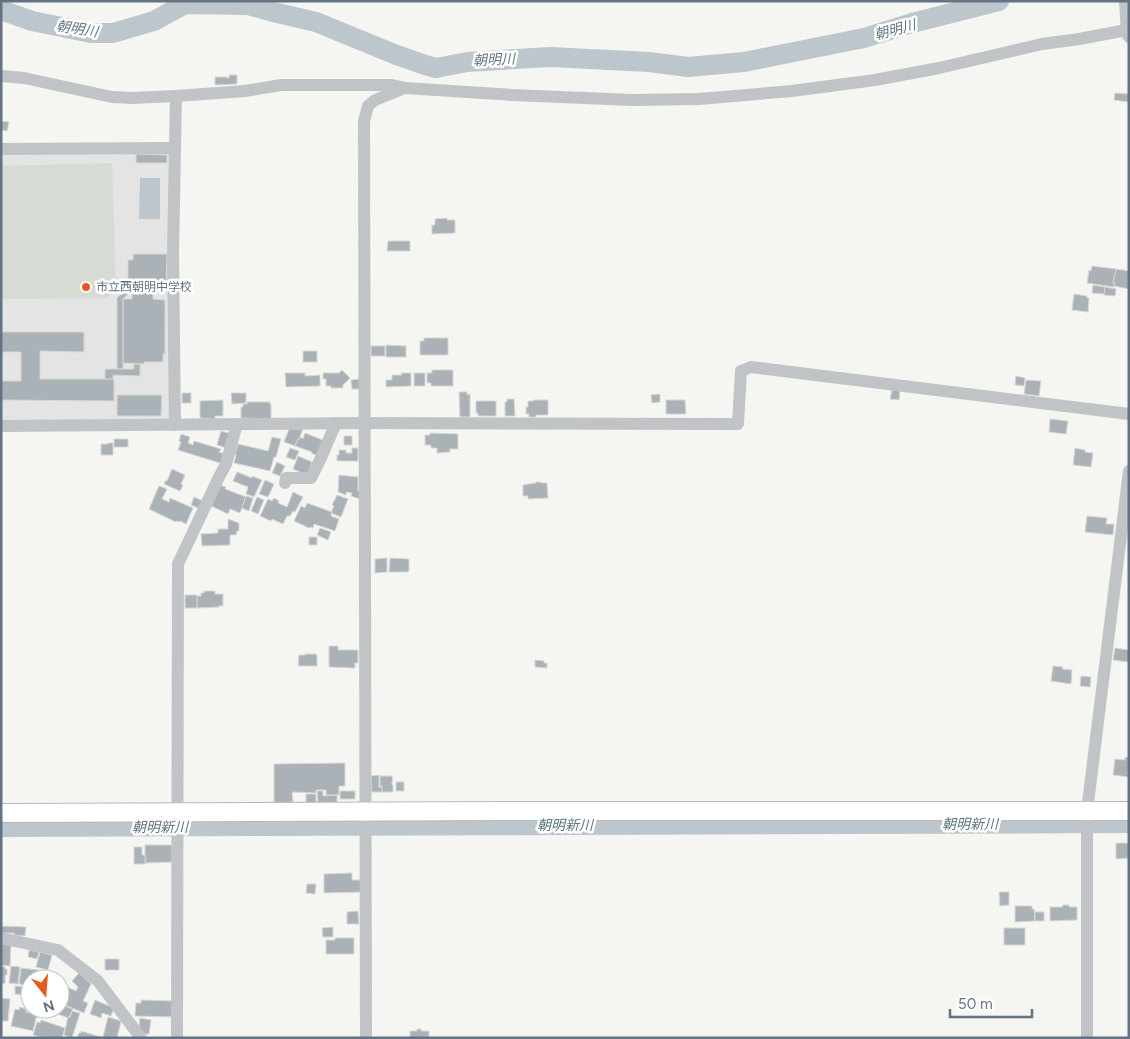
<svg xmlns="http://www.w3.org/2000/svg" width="1130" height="1039" font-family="Figtree,'Noto Sans JP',sans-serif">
<rect width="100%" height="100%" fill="#f5f5f2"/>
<polygon fill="#e3e4e3" points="171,152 171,420 1,420 1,153"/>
<polygon fill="#d6dcd3" points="112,163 116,290 106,298 1,299 1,166"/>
<polygon fill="#bdc6cc" points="140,178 160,178 160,219 139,219"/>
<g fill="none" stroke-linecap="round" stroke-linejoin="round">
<g stroke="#bdc6cc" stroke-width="20">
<polyline points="1,10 32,21 91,33 113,33 154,21 185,4 248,5 269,11 316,22 394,54 425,65 436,68 467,62 550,57 649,62 688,67 744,62 864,38 912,23 999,1"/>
<polyline points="1,827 1129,823"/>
</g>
</g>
<g fill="#aab1b7" stroke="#d7d7d4">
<polygon points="229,75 237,75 237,84 215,85 215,77 227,77 227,78 229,78"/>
<polygon points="1115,93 1129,94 1129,102 1114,100"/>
<polygon points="1,121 9,122 7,131 1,130"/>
<polygon points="136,154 167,155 167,163 136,163"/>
<polygon points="447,218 447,220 455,220 455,233 432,234 432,225 435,225 435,219"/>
<polygon points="388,241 410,241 410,251 387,251"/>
<polygon points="133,254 167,254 166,288 133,288 132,283 128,283 128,260 133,260"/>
<polygon points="1092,266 1116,269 1113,283 1115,283 1114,287 1087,283 1089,270 1091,271"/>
<polygon points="1116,269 1129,271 1129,289 1114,286 1115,283 1113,283"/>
<polygon points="132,283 133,288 123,299 123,369 117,369 117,298"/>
<polygon points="1093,285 1105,287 1104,294 1092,293"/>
<polygon points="1105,287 1116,289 1115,296 1104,295"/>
<polygon points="132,291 153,292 153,299 165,300 165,354 163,354 163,362 144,362 144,364 123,363 123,299 132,299"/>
<polygon points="1074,294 1087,296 1087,298 1089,298 1088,312 1072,310"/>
<polygon points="1,332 84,332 84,352 40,351 40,379 114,379 114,401 1,400 1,381 21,381 21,352 3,352 2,360 1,360"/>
<polygon points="424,338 448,338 448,355 420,355 420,341 424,341"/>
<polygon points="386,345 406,346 406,357 386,357"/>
<rect x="371" y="346" width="14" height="10"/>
<rect x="303" y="351" width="14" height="11"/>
<polygon points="134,364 140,364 140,376 113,375 113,379 105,379 105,369 134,369"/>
<polygon points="342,370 350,378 343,385 343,388 331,388 331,386 326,386 326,379 323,379 323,373 339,373"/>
<polygon points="432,370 453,370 453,386 431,386 431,383 427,383 427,373 432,373"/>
<polygon points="285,373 305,373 305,376 320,375 320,386 286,387"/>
<polygon points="401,373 411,373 411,386 386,387 386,380 392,380 392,375 402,375"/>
<rect x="414" y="373" width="11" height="13"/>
<polygon points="1016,376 1025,378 1024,386 1015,385"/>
<polygon points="360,379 360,389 352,389 351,380"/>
<polygon points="1026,380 1041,381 1039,396 1024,394"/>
<polygon points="892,390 900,391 899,400 890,399"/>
<polygon points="459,392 467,392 467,395 470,394 470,417 460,417"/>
<rect x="182" y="393" width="9" height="10"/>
<polygon points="231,393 246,393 246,403 232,404"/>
<polygon points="660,394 660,402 652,403 651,395"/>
<polygon points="117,395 162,395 161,416 117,416"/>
<polygon points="507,399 514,399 515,416 505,416 505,402 507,402"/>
<polygon points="223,400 223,416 215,416 215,419 200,418 200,401"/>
<polygon points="534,400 548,400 548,415 536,415 536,417 529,417 529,414 526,414 526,407 528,407 528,401 534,401"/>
<polygon points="666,400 685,400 686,414 666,414"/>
<polygon points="476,401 496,401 496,416 478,416 478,413 476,413"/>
<polygon points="247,402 270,402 270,404 271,404 271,419 241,418 241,407 243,407 243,404 247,404"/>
<polygon points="1050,419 1068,421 1066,434 1049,432"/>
<polygon points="289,429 303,429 299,439 298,439 295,446 284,442"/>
<polygon points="221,431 232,434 227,448 217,445"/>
<polygon points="305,433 325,441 319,456 311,453 312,452 295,446 298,439 299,439 300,437 303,439"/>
<polygon points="430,433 458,434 458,449 450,449 450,452 437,453 437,448 431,448 431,445 425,445 425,435 430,435"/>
<polygon points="181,434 190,437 188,443 193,445 194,441 221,449 219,452 226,455 223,464 178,450 181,442 179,441"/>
<rect x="344" y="436" width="8" height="9"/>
<polygon points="272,437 281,439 276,457 274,457 270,471 234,463 236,455 235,454 238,444 268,451"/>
<rect x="114" y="439" width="14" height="8"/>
<polygon points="108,443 113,443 113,455 101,455 101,444 108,444"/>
<polygon points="290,448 299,451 295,460 286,457"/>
<polygon points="352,448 358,448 358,461 337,461 337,455 339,455 339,450 346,450 346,453 352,453"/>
<polygon points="1075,448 1085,450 1085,452 1093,453 1091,467 1073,465"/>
<polygon points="298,456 312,462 307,475 293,469"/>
<polygon points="277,462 285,466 280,476 272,473"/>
<polygon points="172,469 185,475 181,484 183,485 180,491 164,484 166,480 167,481"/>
<polygon points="237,472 252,478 252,476 262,480 254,497 246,494 248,487 233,481"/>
<polygon points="339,475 358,477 358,491 360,491 360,499 351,496 352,493 346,492 346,495 338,492"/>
<polygon points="265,480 274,484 268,497 259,494"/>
<polygon points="536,482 540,482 541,483 547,483 548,498 528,499 528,496 523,496 523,485 536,483"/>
<polygon points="218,485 226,487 225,489 246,497 240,513 230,509 228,514 209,505"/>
<polygon points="159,486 167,489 162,499 169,502 170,498 193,508 186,524 180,521 179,522 176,521 176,522 149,509"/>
<polygon points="293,492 303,497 295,512 293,511 290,516 287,516 283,524 272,519 271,521 260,516 268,499 272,501 274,498 279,501 278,503 287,507"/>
<polygon points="337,495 348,499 341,517 331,513 334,506 332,505"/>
<polygon points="246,496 253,498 249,511 242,508"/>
<polygon points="194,497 203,501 200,509 191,505"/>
<polygon points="257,497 264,500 258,514 251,511"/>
<polygon points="307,503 332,512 331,516 339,519 335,531 314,524 313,528 310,527 309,528 294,521 301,506 305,508"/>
<polygon points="1087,516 1107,518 1106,524 1114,524 1113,535 1085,532"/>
<polygon points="228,519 239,523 239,531 237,531 236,535 230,535 230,545 202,546 201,534 218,533 218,529 228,529"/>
<polygon points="320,528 331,532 328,540 317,535"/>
<rect x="309" y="537" width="8" height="8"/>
<polygon points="387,558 387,572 375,573 375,559"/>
<polygon points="390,558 409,559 409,571 407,572 389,572"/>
<polygon points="204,591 215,591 215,594 223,594 223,606 219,606 219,607 197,608 197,596 201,596 201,593 204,593"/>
<rect x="185" y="595" width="12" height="13"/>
<polygon points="329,646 338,646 338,650 358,650 358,663 355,663 355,668 329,667"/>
<polygon points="1115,648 1129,650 1129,662 1113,660"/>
<polygon points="305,654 316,654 316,655 317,655 317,666 298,666 299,655 305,655"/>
<polygon points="535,660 544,661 544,663 547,663 547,668 535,667"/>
<polygon points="1053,666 1063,667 1062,669 1072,670 1071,684 1051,681"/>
<polygon points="1081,676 1091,677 1090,687 1080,686"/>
<polygon points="1125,757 1129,758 1129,777 1113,775 1115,759 1125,760"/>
<polygon points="345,763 345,786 339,786 339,795 326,795 326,790 316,790 316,793 292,792 293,802 274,803 274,764"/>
<polygon points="379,775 379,787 382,787 382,792 372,792 371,776"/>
<polygon points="380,776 392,776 393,781 392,781 392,785 393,785 393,792 382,792 382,786 380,786"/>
<rect x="396" y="782" width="8" height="9"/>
<polygon points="317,791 323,791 323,796 337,795 337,804 318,804"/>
<rect x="340" y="791" width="15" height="8"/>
<rect x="306" y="794" width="10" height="9"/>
<polygon points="1116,843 1129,843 1129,858 1116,859"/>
<polygon points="145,845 172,845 172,862 145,863"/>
<polygon points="134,847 142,847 142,855 145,855 145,864 134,864"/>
<polygon points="352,873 352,880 361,880 361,892 324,893 324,874"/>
<polygon points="307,884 316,884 315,894 306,893"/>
<polygon points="999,892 1009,892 1009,905 1000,906"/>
<polygon points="1063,905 1069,905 1069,907 1077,907 1077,920 1050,921 1050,907 1062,907"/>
<polygon points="1015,906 1032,906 1032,909 1034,909 1035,921 1015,922"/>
<polygon points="358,911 359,924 347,924 347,912"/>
<rect x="1035" y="912" width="9" height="9"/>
<polygon points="1,926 26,927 25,936 14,935 14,933 1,933"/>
<polygon points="333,927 333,937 323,937 322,928"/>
<rect x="1004" y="928" width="21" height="17"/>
<polygon points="335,938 354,938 354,954 326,954 326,940 335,940"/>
<polygon points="1,944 11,945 10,966 1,965"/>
<polygon points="29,950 39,952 37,959 28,957"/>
<polygon points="40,952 52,955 48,970 36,967"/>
<rect x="105" y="959" width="14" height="11"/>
<polygon points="1,966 5,967 5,969 7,969 7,975 5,975 5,984 1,983"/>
<polygon points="11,966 20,967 18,984 9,983"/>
<polygon points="21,968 45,971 44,979 30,979 30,985 19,984"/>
<polygon points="79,973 91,984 83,1001 88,1003 84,1013 60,1003 60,984 76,991 78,987 72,981"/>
<polygon points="15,986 26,987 25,995 15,994"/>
<polygon points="1,998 10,999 8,1021 1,1021"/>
<polygon points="95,1000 114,1008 111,1016 102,1013 101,1018 90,1014"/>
<polygon points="141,1000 173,1001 173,1017 135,1016 136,1003 141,1003"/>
<polygon points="60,1004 73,1009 70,1016 69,1016 68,1018 50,1011 51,1009 60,1009"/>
<polygon points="20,1007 26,1009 26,1012 37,1014 33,1031 11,1026 15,1009 19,1010"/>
<polygon points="72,1011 80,1013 72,1038 64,1035 68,1017 70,1017"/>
<polygon points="108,1017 121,1021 117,1038 106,1038 103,1037"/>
<polygon points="140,1018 151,1020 149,1034 145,1034 139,1027"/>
<polygon points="41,1020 65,1028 62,1038 43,1038 33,1035 37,1022 40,1023"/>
<polygon points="417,1029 421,1029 421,1031 429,1031 429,1038 410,1038 410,1031 417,1031"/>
<polygon points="81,1031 104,1038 77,1038 79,1033 81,1033"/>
</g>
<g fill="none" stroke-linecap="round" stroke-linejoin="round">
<g stroke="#b4b9be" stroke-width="20">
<polyline id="secondary" points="1,813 525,811 1129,811"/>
</g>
<g stroke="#c0c4c7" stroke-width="12">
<polyline points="1125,1 1127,34 1129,37"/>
<polyline points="1,76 24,78 112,97 133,98 176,96 245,91 281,85 392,85 405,88 513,95 632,100 699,99 792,91 875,80 939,68 1042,44 1079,39 1127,30"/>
<polyline points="1,149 175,148"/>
<polyline points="175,425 173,254 176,96"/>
<polyline points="1,426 366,423 738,424 741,371 751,367 1129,414"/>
<polyline points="285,483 286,478 311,478 320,460 336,423"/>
<polyline points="1,938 58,950 98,981 141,1038"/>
<polyline points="177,1038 178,564 218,479 226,464 237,424"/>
<polyline points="366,1038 364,121 368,106 375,100 405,88"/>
<polyline points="1087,1038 1087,811 1129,471"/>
</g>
<use href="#secondary" stroke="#fff" stroke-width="18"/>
</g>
<circle fill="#e55a22" stroke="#fff" stroke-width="2" cx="86" cy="287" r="5"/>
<g text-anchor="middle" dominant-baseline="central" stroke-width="5" stroke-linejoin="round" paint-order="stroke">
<g font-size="12" fill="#647383" stroke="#fff" text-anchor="start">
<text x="96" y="287">市立西朝明中学校</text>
</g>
<g font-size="14" font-style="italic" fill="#5f7680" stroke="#fff">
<text transform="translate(77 29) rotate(9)">朝明川</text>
<text transform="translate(895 30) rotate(-15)">朝明川</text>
<text transform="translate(494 60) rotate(-3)">朝明川</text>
<text x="970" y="824">朝明新川</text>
<text x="565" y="825">朝明新川</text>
<text x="160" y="827">朝明新川</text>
</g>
</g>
<rect width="1130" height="1039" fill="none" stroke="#647383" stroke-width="5"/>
<g transform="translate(45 994) rotate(163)"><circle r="24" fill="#ffffff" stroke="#c1c7cd"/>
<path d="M0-4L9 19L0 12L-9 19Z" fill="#e55a22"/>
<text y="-8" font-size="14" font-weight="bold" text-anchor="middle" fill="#647383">N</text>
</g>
<path d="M950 1009v8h82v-8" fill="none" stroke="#647383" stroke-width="2.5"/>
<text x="958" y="1009" font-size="15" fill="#647383" stroke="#ffffff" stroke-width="4" paint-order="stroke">50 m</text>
</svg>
